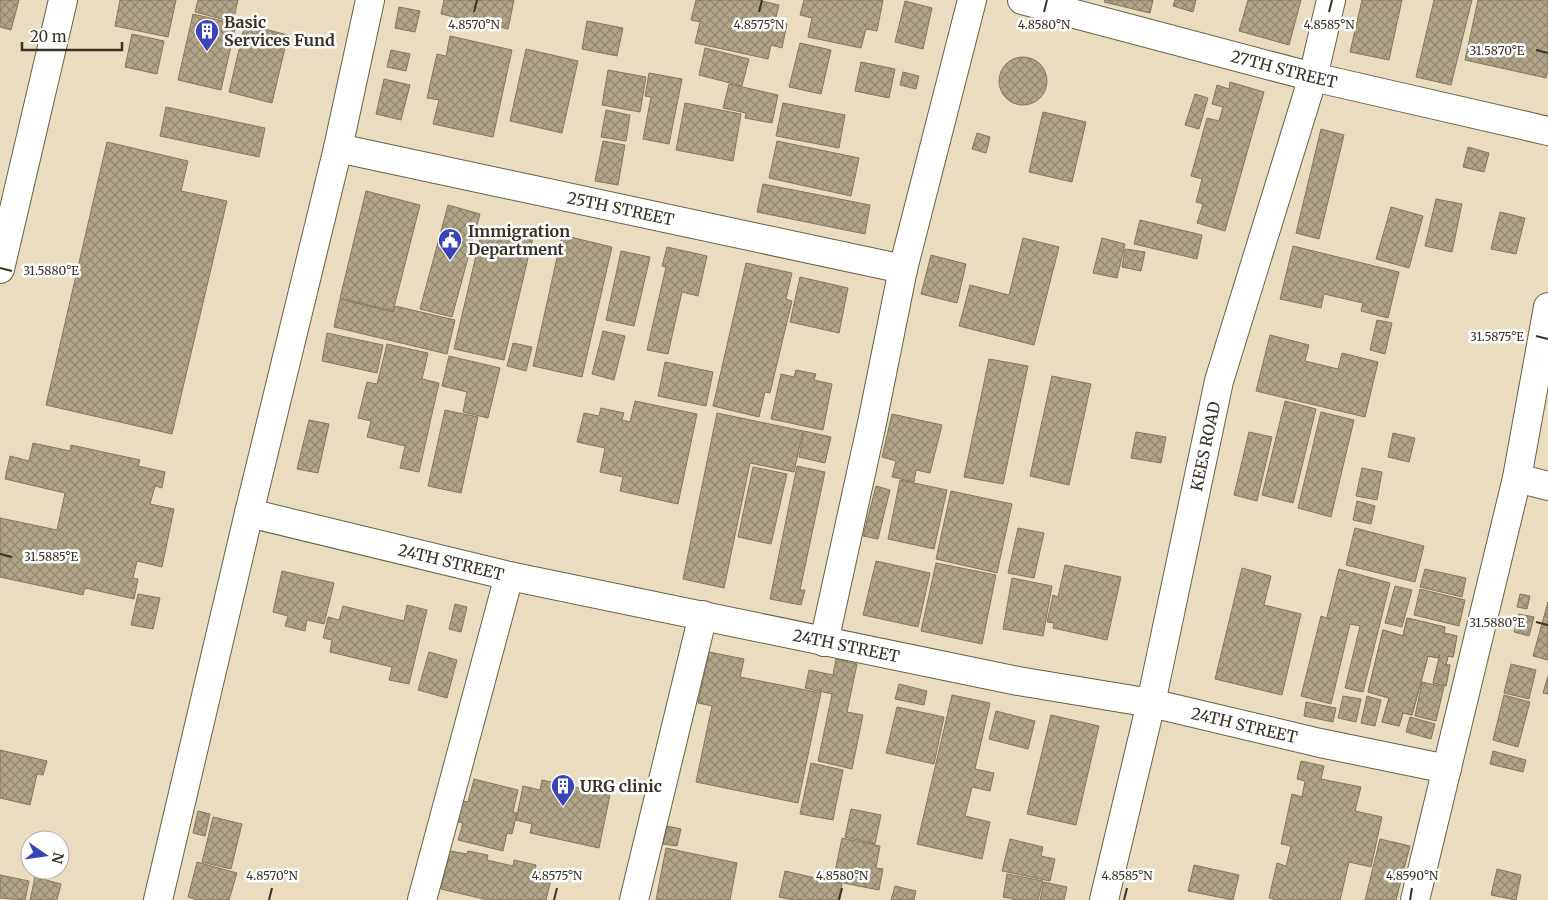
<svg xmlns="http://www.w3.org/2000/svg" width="1548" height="900" font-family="Merriweather,serif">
<defs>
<pattern id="building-cross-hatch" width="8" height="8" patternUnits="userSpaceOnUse" patternTransform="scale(1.25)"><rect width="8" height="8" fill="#b1a588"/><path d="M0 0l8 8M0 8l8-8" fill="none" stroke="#91876f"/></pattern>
</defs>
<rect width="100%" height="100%" fill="#eaddbf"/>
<g fill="url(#building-cross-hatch)" stroke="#83775c" fill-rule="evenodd">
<polygon points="0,0 19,0 11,30 0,27"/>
<polygon points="120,0 176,0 168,37 115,26"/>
<polygon points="198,0 238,0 233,22 195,12"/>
<polygon points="444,0 514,0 508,29 441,14"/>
<polygon points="696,0 758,0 779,5 775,21 787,24 782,48 771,45 768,59 695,43 700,22 691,20"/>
<polygon points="804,0 883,0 877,31 866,29 861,48 808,37 812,18 800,15"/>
<polygon points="1105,0 1153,0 1150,13 1104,2"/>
<polygon points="1175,0 1196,0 1193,12 1173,6"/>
<polygon points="1248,0 1301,0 1289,45 1239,31"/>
<polygon points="1362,0 1402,0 1389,60 1350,52"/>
<polygon points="1434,0 1472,0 1451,85 1416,77"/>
<polygon points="1478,0 1548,0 1548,70 1546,78 1465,60"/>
<polygon points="905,1 932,8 923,49 895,42"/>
<polygon points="399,7 420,11 415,32 395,28"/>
<polygon points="193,14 236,24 221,90 178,80"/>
<polygon points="587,21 623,28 617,56 582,49"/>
<polygon points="245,24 288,35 272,103 229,92"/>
<polygon points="132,34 164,41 157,74 125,67"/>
<polygon points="450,36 512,50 493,137 433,124 439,100 427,98 437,54 446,56"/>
<polygon points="800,43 831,50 821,94 789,87"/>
<polygon points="705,48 749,59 742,86 699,75"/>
<polygon points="526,49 578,61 562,133 510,121"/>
<polygon points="391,50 410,54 406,71 387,67"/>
<circle cx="1023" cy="81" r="24"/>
<polygon points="861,62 895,69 889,98 855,91"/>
<polygon points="608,70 646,77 640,112 602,105"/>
<polygon points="903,72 919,76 916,89 900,85"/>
<polygon points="649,73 682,79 669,144 643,139 651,97 645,96"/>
<polygon points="384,79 410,85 401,120 376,114"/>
<polygon points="1230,82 1264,92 1225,231 1197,223 1203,204 1196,202 1202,179 1191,176 1207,118 1219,121 1223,107 1212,104 1217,85 1229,89"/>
<polygon points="729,84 778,95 772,123 745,118 746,113 723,108"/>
<polygon points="1195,94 1208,98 1199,129 1185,125"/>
<polygon points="685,103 741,114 733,161 676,150"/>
<polygon points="783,103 845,115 839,148 776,136"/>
<polygon points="166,107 265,128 259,157 160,136"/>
<polygon points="606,110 630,115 626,141 601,137"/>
<polygon points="1043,112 1086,122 1072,182 1029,172"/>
<polygon points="1321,129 1344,135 1319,239 1296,233"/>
<polygon points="977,133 990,137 986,153 972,149"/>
<polygon points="603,141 625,145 618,185 595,181"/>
<polygon points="777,141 859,158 851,196 769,178"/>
<polygon points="107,142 188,161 181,191 227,201 172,434 46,405"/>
<polygon points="1468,147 1489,153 1484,172 1463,167"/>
<polygon points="763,184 870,205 865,234 757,212"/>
<polygon points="366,191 420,205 393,311 340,298"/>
<polygon points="1436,199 1462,204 1452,252 1425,246"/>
<polygon points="448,205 480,214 452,317 420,309"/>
<polygon points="1391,207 1423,216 1409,268 1376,259"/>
<polygon points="1500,212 1525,218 1516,254 1491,249"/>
<polygon points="1140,220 1202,235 1197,259 1134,244"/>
<polygon points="483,226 533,237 504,360 454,349"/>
<polygon points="562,235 612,247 582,377 533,366"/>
<polygon points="1023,238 1059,247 1034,345 959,326 970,285 1009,295"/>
<polygon points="1102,238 1125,244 1117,278 1093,273"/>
<polygon points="1293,246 1399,272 1388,318 1361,311 1363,303 1324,294 1321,308 1280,299"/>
<polygon points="667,247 707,256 698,296 682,292 668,354 647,350 666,267 662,266"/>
<polygon points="1125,249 1145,252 1141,271 1122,267"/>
<polygon points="621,251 650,257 634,326 606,320"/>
<polygon points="931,255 966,264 957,303 921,294"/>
<polygon points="746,263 792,273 786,299 792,301 770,393 765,392 759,417 713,406"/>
<polygon points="800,277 848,288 839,333 790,322"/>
<polygon points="340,299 393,312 395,306 455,320 447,354 334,327"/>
<polygon points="1377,320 1392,323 1385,354 1370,350"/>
<polygon points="603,331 625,336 614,380 592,374"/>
<polygon points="327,333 383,345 377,373 322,361"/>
<polygon points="1270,335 1309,345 1305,361 1338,369 1342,353 1378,362 1365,417 1256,391"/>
<polygon points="513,343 532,347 526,371 507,366"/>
<polygon points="387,344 428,353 422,379 439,383 419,472 400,468 405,446 367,437 371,421 358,418 367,382 377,384"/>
<polygon points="449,356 500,368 488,418 463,412 467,392 442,386"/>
<polygon points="989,359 1028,366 1003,484 964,477"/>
<polygon points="665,362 713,372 706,406 658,396"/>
<polygon points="796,370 816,374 814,380 832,384 823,430 771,419 781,374 794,377"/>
<polygon points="1052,376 1091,384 1069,485 1030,476"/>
<polygon points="635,401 697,414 678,504 620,491 623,477 600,472 605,448 577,442 584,413 599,416 601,408 624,413 622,420 630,422"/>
<polygon points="1285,401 1316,409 1293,503 1262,495"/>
<polygon points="445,410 478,417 461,493 428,486"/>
<polygon points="1321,412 1354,420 1331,517 1298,508"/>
<polygon points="717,413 803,431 794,472 750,463 724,588 683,579"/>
<polygon points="892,414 942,425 930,473 916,470 914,482 892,477 896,461 882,457"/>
<polygon points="309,420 329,424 318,473 297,469"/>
<polygon points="804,431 831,437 825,463 799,457"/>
<polygon points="1136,432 1166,437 1161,463 1131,458"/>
<polygon points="1249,432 1272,437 1257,501 1234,495"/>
<polygon points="1393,433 1415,438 1409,462 1388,457"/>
<polygon points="33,443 70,451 71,445 140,460 138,466 165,472 162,488 155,486 150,504 174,509 162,567 137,561 133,578 138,579 134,599 85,588 83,595 0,577 0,518 57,530 65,493 5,479 10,456 29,461"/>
<polygon points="797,466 825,472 800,590 805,590 801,605 770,599"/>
<polygon points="753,467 787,474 771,544 738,537"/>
<polygon points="1362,468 1382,472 1377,500 1356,496"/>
<polygon points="900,480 947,490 934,549 888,539"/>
<polygon points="876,486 890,490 878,539 863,536"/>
<polygon points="951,491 1012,504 997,573 936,559"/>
<polygon points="1357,501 1375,506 1371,524 1353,520"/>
<polygon points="1018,528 1044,533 1034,578 1008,573"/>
<polygon points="1355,528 1424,546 1415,582 1346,565"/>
<polygon points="876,561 930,573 918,627 863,615"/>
<polygon points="936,563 996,575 982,644 921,631"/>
<polygon points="1065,565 1121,577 1107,640 1053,628 1054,623 1047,622 1053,595 1058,597"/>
<polygon points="1242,568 1271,576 1264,605 1301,614 1282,695 1215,679"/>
<polygon points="1339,569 1390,583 1363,692 1345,688 1360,626 1350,624 1331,704 1301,696 1321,616 1330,619 1327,617"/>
<polygon points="1425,569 1466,578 1462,597 1420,587"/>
<polygon points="282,571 334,583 324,624 307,620 305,631 285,626 288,616 273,612"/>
<polygon points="1012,578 1052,586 1043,636 1003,629"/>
<polygon points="1395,586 1412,590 1402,627 1385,623"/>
<polygon points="1420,589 1465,600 1459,626 1414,615"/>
<polygon points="138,594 160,598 153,629 131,625"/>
<polygon points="1520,594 1530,596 1527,609 1517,607"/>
<polygon points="1548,602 1548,660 1533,656"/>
<polygon points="455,604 467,607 461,632 449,629"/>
<polygon points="407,605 427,610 409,684 389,680 392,667 330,652 332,640 323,638 328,617 339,620 343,606 404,621"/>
<polygon points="1519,614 1534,617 1529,636 1514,632"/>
<path d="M1407,618L1445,627L1444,633L1457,636L1453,657L1448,656L1446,665H1450L1446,686L1433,683L1440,654L1438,658L1428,656L1412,715L1403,713L1399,726L1382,722L1389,698L1368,692L1383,630L1403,636ZM1405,650L1414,653L1403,699L1393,696Z"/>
<polygon points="1407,618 1445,627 1444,633 1457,636 1453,657 1448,656 1446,665 1450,665 1446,686 1433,683 1440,654 1438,658 1428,656 1412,715 1403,713 1399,726 1382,722 1389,698 1368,692 1383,630 1403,636"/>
<polygon points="429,652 457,660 447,698 418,690"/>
<polygon points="709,652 744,659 740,677 821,693 798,803 696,782 712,706 698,703"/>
<polygon points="836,659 857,664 847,712 863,715 852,769 818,761 832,694 805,688 809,670 833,675"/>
<polygon points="1511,664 1536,670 1529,699 1504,693"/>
<polygon points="1548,676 1548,694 1543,693"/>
<polygon points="1422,682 1444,687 1436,721 1415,716"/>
<polygon points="899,684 927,691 924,705 895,699"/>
<polygon points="952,695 990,703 975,769 994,773 990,791 972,787 965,816 990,822 982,859 917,844"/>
<polygon points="1504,695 1530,702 1518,747 1493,740"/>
<polygon points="1343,696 1361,699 1356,722 1338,718"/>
<polygon points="1367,696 1381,700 1375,726 1361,723"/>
<polygon points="1306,702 1336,708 1333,722 1304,716"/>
<polygon points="897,707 944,717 934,764 886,753"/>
<polygon points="996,711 1035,721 1028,749 989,739"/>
<polygon points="1051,715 1099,726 1076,825 1027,814"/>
<polygon points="1410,717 1435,724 1431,739 1406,732"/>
<polygon points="0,750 47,761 43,775 37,774 30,805 0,798"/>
<polygon points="1493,751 1526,760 1523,772 1490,764"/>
<polygon points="1301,761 1324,766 1321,779 1361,787 1355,811 1382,817 1371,867 1349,862 1340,900 1277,900 1269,898 1277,863 1286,866 1291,846 1281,844 1292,794 1302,797 1305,781 1297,779"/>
<polygon points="811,763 843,770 833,820 800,814"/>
<polygon points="474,779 518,790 513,812 517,813 512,834 507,833 503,851 458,840 463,823 458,822 462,801 468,802"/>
<polygon points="542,780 610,795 599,848 530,833 532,824 516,820 523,786 540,790"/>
<polygon points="851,809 881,815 875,844 845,837"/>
<polygon points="198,811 210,814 205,836 193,833"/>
<polygon points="213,817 242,824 231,869 202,862"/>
<polygon points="667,826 681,829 677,846 663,844"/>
<polygon points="842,838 880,846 876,868 883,869 879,890 833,881"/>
<polygon points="1010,839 1043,847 1041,856 1055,859 1050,881 1002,871"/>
<polygon points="1380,839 1410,846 1396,900 1365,900"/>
<polygon points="666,848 737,863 730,900 656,900"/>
<polygon points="450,851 467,854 468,851 488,855 487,860 513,866 514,860 536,865 535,871 552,876 546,900 488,900 441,889"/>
<polygon points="197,862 237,873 229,900 197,900 188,897"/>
<polygon points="1194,865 1239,875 1233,900 1188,891"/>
<polygon points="1497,869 1521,875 1516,900 1491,895"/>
<polygon points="785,871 842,884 838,900 794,900 779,897"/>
<polygon points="1007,874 1043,881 1038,900 1017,900 1003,897"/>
<polygon points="0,875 29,881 25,900 0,898"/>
<polygon points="35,877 61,884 57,900 30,900"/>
<polygon points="1044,882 1067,887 1064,900 1040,900"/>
<polygon points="895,886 916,891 914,900 891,900"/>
</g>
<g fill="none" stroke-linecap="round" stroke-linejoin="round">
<g stroke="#6a5f45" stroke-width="30">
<g id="minor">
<path id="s1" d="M1022,0L1313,77L1548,131"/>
<path id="s2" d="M338,148L903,269"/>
<polyline points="0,269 63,0"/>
<polyline points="1517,478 1548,486"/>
<path id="s3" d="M249,513L509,576L1018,681L1151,703L1320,743L1447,769"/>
<polyline points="824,642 872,423 903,269 972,0"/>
<polyline points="158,900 249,513 338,148 370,0"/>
<polyline points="422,900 509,576"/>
<polyline points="634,900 703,615"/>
<path id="s4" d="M1104,900L1151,703L1219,381L1313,77L1331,0"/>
<polyline points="1415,900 1517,478 1548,307"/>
</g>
</g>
<use href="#minor" stroke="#fff" stroke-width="28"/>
</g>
<path fill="none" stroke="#383227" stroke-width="2" d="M474,12L477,0M759,12L762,0M1044,12L1047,0M1329,12L1332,0M1536,50L1548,53M0,268L12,271M1536,336L1548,339M0,554L12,557M1536,622L1548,625M269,900L272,888M554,900L557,888M839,900L842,888M1124,900L1127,888M1410,900L1412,888"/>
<defs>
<g id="building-pin" transform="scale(1.25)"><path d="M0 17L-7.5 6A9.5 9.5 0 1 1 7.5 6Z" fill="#3944b7" stroke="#fff"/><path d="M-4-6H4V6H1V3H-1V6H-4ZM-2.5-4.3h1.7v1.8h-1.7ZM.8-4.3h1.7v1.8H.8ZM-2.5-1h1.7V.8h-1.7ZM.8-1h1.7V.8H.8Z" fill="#fff"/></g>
<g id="civic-pin" transform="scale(1.25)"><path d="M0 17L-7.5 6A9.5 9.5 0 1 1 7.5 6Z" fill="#3944b7" stroke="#fff"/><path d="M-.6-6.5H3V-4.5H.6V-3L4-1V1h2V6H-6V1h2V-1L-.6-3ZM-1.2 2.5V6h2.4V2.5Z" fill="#fff"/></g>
</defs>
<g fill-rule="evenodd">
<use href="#building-pin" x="207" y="31"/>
<use href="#civic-pin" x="450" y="240"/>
<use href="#building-pin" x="563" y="786"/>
</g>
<g text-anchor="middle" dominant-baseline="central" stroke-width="5" stroke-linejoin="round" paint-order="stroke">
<g font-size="16" font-weight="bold" fill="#383227" stroke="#fff" text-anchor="start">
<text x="224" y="22">Basic<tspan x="224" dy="18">Services Fund</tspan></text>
<text x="468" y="231">Immigration<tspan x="468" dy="18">Department</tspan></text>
<text x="580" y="786">URG clinic</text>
</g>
<g font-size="16" fill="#383227" stroke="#fff">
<text stroke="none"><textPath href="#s1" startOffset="271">27TH STREET</textPath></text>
<text stroke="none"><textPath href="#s2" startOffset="289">25TH STREET</textPath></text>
<text stroke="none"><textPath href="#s4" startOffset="465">KEES ROAD</textPath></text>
<text stroke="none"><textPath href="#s3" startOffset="208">24TH STREET</textPath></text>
<text stroke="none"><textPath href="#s3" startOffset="612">24TH STREET</textPath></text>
<text stroke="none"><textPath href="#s3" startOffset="1018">24TH STREET</textPath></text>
</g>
</g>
<g font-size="12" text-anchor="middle" fill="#383227" stroke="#fff" stroke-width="5" stroke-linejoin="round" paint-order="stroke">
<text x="474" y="29">4.8570°N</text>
<text x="759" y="29">4.8575°N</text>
<text x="1044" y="29">4.8580°N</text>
<text x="1329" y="29">4.8585°N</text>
<text x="1497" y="55">31.5870°E</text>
<text x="51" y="275">31.5880°E</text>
<text x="1497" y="341">31.5875°E</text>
<text x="51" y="561">31.5885°E</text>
<text x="1497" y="627">31.5880°E</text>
<text x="272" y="880">4.8570°N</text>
<text x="557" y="880">4.8575°N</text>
<text x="842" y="880">4.8580°N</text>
<text x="1127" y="880">4.8585°N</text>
<text x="1412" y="880">4.8590°N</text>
</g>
<g transform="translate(45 855) rotate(103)"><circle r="24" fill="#ffffff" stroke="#afada9"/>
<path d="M0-4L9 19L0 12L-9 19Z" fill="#3944b7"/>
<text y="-8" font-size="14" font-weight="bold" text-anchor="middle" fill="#383227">N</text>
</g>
<path d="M22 42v8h100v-8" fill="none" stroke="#383227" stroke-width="2.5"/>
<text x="30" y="42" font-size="15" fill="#383227" stroke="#ffffff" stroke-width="4" paint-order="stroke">20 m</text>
</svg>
